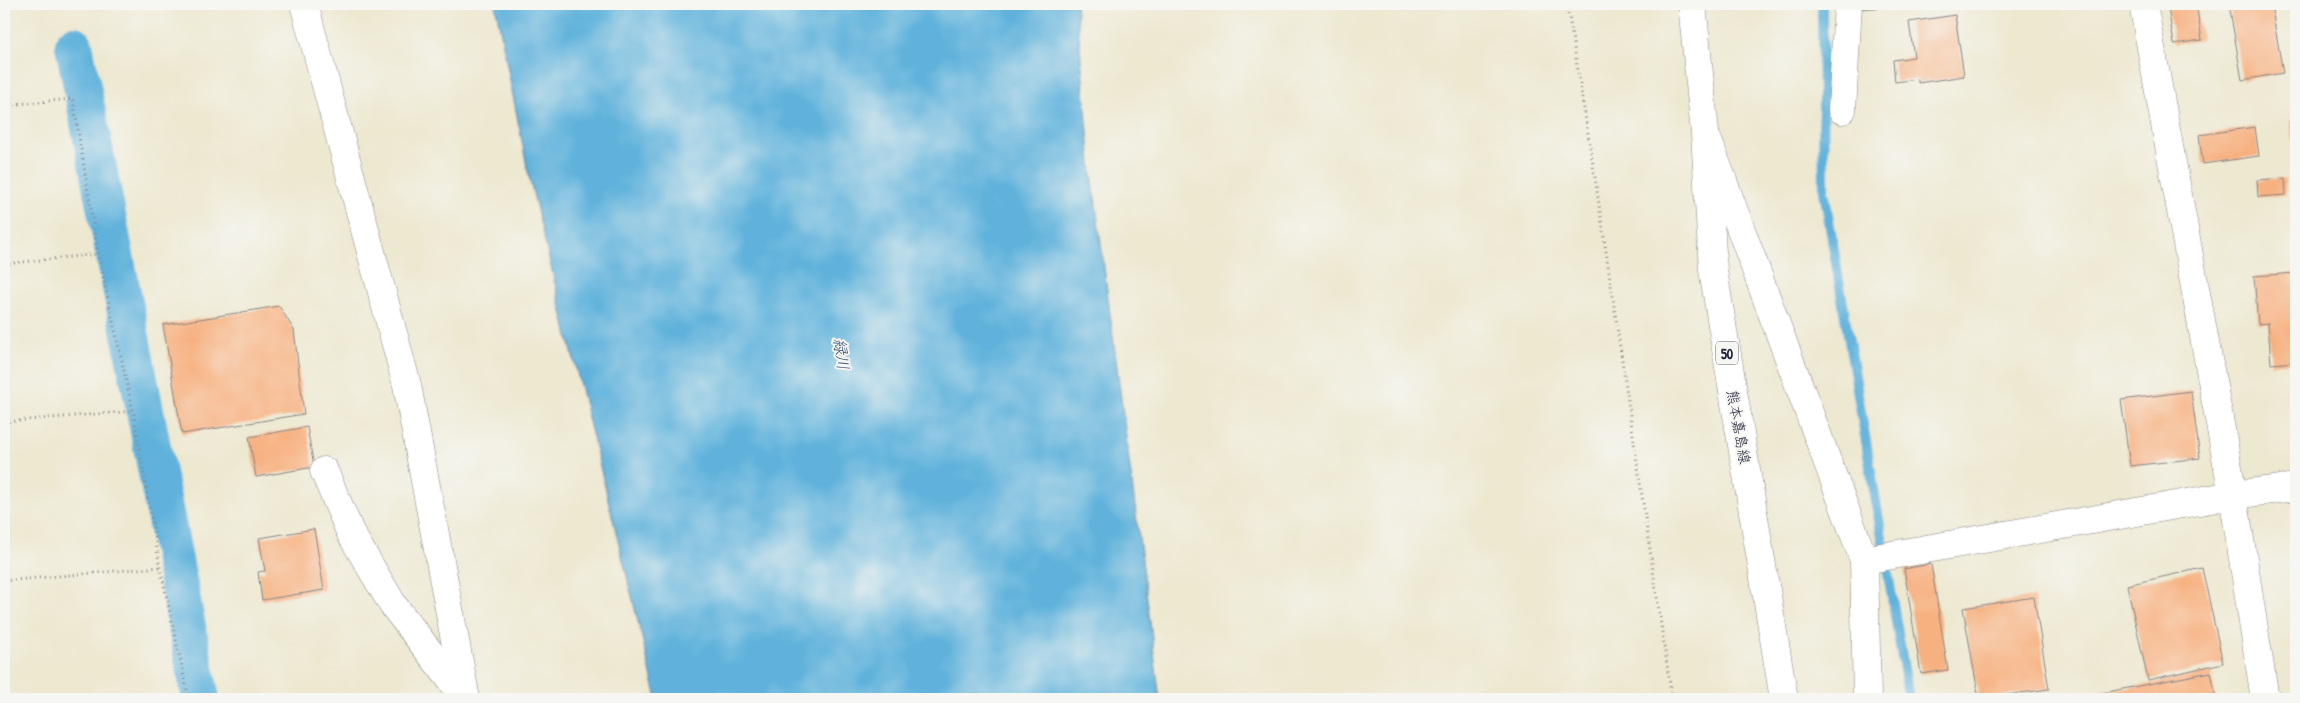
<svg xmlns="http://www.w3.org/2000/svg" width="2300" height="703" font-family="'Patrick Hand','Klee One',sans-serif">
<rect width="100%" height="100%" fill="#f6f6f2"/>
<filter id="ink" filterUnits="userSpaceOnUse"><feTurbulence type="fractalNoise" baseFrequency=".02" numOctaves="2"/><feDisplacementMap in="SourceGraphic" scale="10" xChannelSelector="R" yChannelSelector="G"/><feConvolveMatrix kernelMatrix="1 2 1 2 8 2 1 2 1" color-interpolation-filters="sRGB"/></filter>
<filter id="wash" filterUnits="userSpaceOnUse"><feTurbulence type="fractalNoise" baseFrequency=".0096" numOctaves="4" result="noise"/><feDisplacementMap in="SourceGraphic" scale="20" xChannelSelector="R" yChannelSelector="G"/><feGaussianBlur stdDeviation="1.12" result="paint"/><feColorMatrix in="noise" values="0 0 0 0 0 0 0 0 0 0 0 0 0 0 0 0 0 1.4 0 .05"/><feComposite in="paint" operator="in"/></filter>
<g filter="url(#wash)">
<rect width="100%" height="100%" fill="#ede8d0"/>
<polygon fill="#61b2dc" stroke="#426a8c" points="495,4 1076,4 1092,174 1160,699 657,699 529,177"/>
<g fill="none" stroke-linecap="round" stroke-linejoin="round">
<polyline stroke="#61b2dc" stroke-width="10" points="1822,4 1824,191 1909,699"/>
<polyline stroke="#61b2dc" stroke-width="38" points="74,45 201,699"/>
</g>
<g id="blocks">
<g fill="#f7b180">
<polygon points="1855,4 1891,4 1891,7 1855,9"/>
<polygon points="2193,4 2196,4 2202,40 2174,44 2168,8"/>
<polygon points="2229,4 2271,4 2283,73 2242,80"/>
<polygon points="1955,15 1964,76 1918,83 1918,79 1895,82 1893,60 1914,57 1909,22"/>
<polygon points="2296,120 2296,152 2295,152 2290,121"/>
<polygon points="2255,127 2259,156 2203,164 2199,135"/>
<polygon points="2285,178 2286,195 2258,197 2257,180"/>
<polygon points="2296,273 2296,362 2271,364 2268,323 2258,324 2254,276"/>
<polygon points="279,306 294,330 304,414 182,434 163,325"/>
<polygon points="2191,391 2200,458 2130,466 2121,400"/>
<polygon points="307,427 314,467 256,477 249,437"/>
<polygon points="314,529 324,590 262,600 258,572 265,571 259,538"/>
<polygon points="1931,564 1948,670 1921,674 1904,569"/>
<polygon points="2202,568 2223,663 2148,680 2127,585"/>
<polygon points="2034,597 2049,689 1979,699 1963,608"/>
<polygon points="2211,672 2216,699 2076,699 2076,698"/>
</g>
</g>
</g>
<g filter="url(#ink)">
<use href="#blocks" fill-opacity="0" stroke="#888586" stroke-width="1"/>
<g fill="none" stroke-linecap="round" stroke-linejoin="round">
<g stroke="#888586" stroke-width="29">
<g id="minor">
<polyline points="304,4 407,385 466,699"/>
<polyline points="2143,4 2233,495 2265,699"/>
<polyline points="1842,110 1848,4"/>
<polyline points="1708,141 1864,560 1867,699"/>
<polyline points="324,471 351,534 393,605 462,694"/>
<polyline points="1864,560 2233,495 2296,487"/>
</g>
</g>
<g stroke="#888586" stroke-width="29">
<polyline id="primary" points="1692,4 1705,133 1713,270 1784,699"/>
</g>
<g stroke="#888586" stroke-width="3" stroke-dasharray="1 4" stroke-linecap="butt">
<polyline points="1567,4 1595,177 1672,699"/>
<polyline points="4,105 73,99 98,254 133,411 160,567 189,699"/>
<polyline points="4,264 98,254"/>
<polyline points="4,422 133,411"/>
<polyline points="4,581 160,567"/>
</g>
<use href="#minor" stroke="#fff" stroke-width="28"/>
<use href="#primary" stroke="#fff" stroke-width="28"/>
</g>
</g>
<g text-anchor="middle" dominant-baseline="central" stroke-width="4" stroke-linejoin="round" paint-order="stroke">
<rect fill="#f6f6f2" stroke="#626272" stroke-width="1" x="1716" y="341.5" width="22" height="23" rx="4"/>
<g font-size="14" font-weight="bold" fill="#22223b">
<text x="1727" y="353">50</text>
</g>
<g font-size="15" fill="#22223b" stroke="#f6f6f2">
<text transform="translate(1739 427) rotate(80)">熊本嘉島線</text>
</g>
<g font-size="16" font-style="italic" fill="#385473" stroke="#f6f6f2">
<text transform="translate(842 354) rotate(82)">緑川</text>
</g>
</g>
<rect width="2300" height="703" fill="none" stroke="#f6f6f2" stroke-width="20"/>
</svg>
